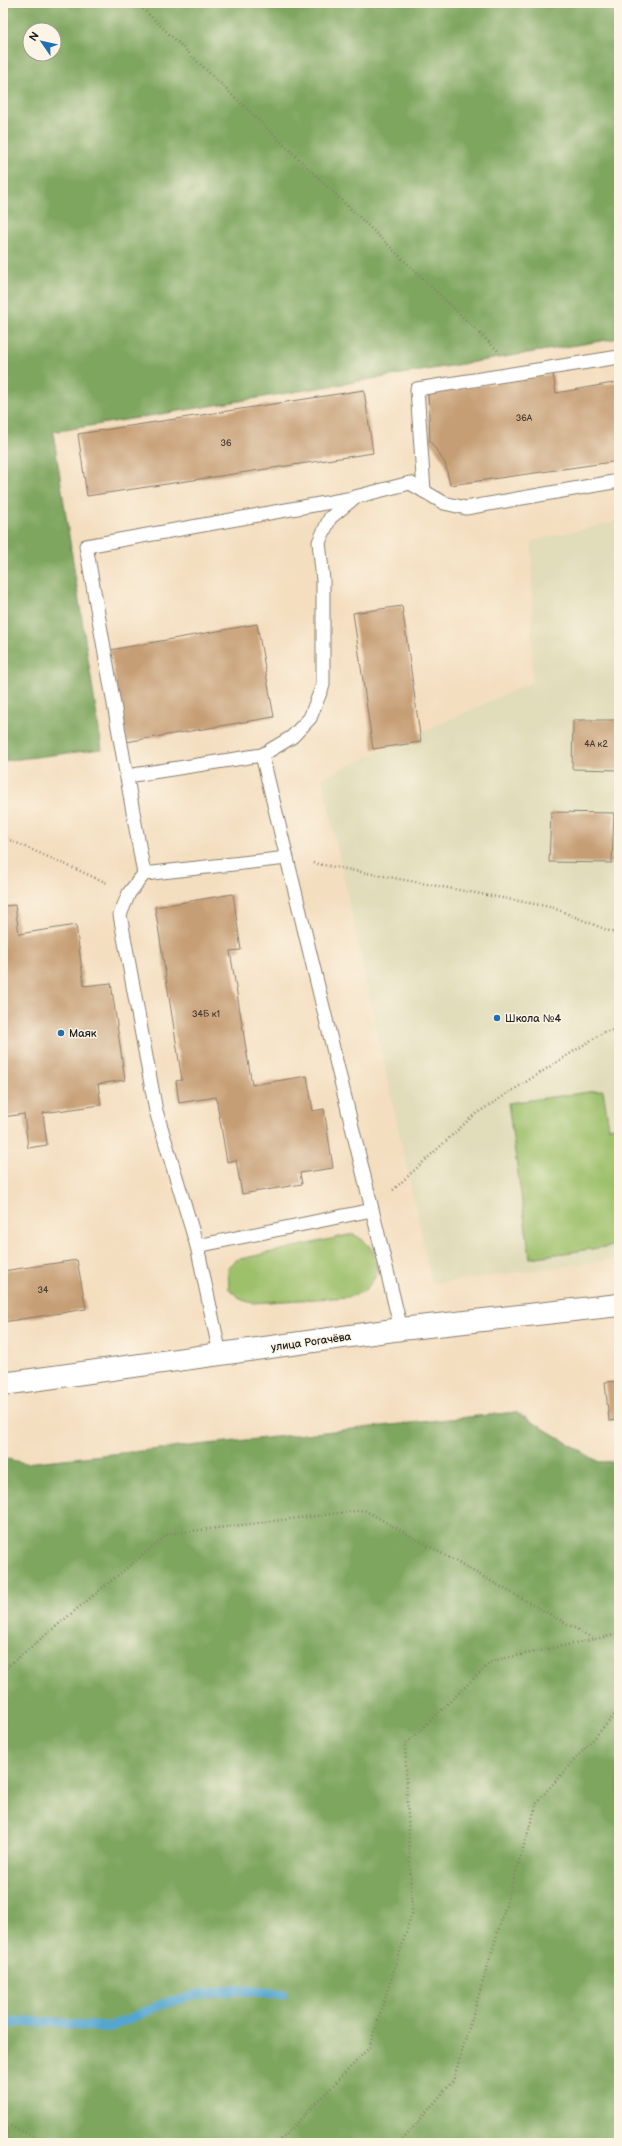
<svg xmlns="http://www.w3.org/2000/svg" width="622" height="2146" font-family="'Balsamiq Sans',sans-serif">
<rect width="100%" height="100%" fill="#fcf5e5"/>
<filter id="ink" filterUnits="userSpaceOnUse"><feTurbulence type="fractalNoise" baseFrequency=".025" numOctaves="2"/><feDisplacementMap in="SourceGraphic" scale="8" xChannelSelector="R" yChannelSelector="G"/><feConvolveMatrix kernelMatrix="1 2 1 2 8 2 1 2 1" color-interpolation-filters="sRGB"/></filter>
<filter id="wash" filterUnits="userSpaceOnUse"><feTurbulence type="fractalNoise" baseFrequency=".012" numOctaves="4" result="noise"/><feDisplacementMap in="SourceGraphic" scale="16" xChannelSelector="R" yChannelSelector="G"/><feGaussianBlur stdDeviation="0.9" result="paint"/><feColorMatrix in="noise" values="0 0 0 0 0 0 0 0 0 0 0 0 0 0 0 0 0 1.4 0 .05"/><feComposite in="paint" operator="in"/></filter>
<g filter="url(#wash)">
<rect width="100%" height="100%" fill="#f4dec0"/>
<polygon fill="#e1dcba" points="619,521 619,1259 432,1284 322,778 532,682 532,541"/>
<g fill="#9dc06a" stroke="#5c6e43">
<polygon points="603,1090 609,1128 619,1126 619,1245 530,1258 508,1103"/>
<path d="M353,1234C373,1245 374,1251 378,1273L365,1291L349,1297L252,1303L242,1300L229,1289L228,1267L236,1260Z"/>
</g>
<g fill="#7ea65e" stroke="#4d613d" fill-rule="evenodd">
<path d="M3,3H619V338L53,432L102,749L3,761ZM30,30H54V54H30Z"/>
<polygon points="516,1412 599,1462 619,1461 619,2143 3,2143 3,1458 25,1463"/>
</g>
<g fill="none" stroke-linecap="round" stroke-linejoin="round">
<polyline stroke="#54a6cf" stroke-width="10" points="3,2022 51,2022 85,2026 110,2027 165,2003 201,1994 237,1990 283,1994"/>
</g>
<g id="blocks">
<g fill="#c69e75">
<polygon points="553,374 556,393 619,382 619,461 450,485 445,463 430,441 428,394"/>
<polygon points="364,390 373,453 87,496 78,434"/>
<polygon points="402,606 421,742 373,749 353,613"/>
<polygon points="257,624 274,717 126,742 110,650"/>
<polygon points="573,720 619,720 619,770 572,769"/>
<polygon points="551,812 614,813 612,863 549,862"/>
<polygon points="233,894 241,950 230,951 252,1085 307,1076 313,1111 324,1109 333,1168 300,1173 302,1184 242,1194 236,1160 227,1162 216,1097 179,1103 176,1081 182,1080 155,907"/>
<polygon points="15,905 19,934 76,925 84,986 111,983 125,1080 98,1084 101,1105 43,1113 47,1145 28,1148 24,1114 3,1117 3,906"/>
<polygon points="77,1260 86,1309 3,1322 3,1271"/>
<polygon points="619,1381 619,1420 609,1421 605,1382"/>
</g>
</g>
</g>
<g filter="url(#ink)">
<use href="#blocks" fill-opacity="0" stroke="#887d6e" stroke-width="1"/>
<g fill="none" stroke-linecap="round" stroke-linejoin="round">
<g stroke="#887d6e" stroke-width="15">
<g id="lane">
<polyline points="424,491 417,389 619,357"/>
<polyline points="127,776 262,755"/>
<polyline points="144,874 287,858"/>
<polyline points="197,1246 372,1210"/>
<polyline points="401,1329 262,755 292,737 310,718 323,685 323,580 319,542 330,518 355,497 410,483 444,503 466,508 619,481"/>
<polyline points="220,1354 197,1246 156,1111 120,915 129,893 144,874 86,546 353,498"/>
</g>
</g>
<g stroke="#887d6e" stroke-width="24">
<polyline id="street" points="3,1384 401,1329 619,1305"/>
</g>
<g stroke="#887d6e" stroke-width="2.5" stroke-dasharray="1 3" stroke-linecap="butt">
<polyline points="137,3 498,351"/>
<polyline points="3,837 107,883"/>
<polyline points="313,863 551,907 619,935"/>
<polyline points="393,1190 474,1115 604,1032 619,1029"/>
<polyline points="3,1670 168,1534 364,1510 594,1639"/>
<polyline points="3,2123 49,2143"/>
<polyline points="278,2143 369,2048 412,1914 405,1745 492,1661 619,1634"/>
<polyline points="400,2143 453,2081 537,1802 619,1710"/>
</g>
<use href="#lane" stroke="#fff" stroke-width="13"/>
<use href="#street" stroke="#fff" stroke-width="22"/>
</g>
</g>
<g fill="#1f6fb2" stroke="#fcf5e5" stroke-width="1.5">
<circle cx="497" cy="1018" r="4"/>
<circle cx="61" cy="1033" r="4"/>
</g>
<g text-anchor="middle" dominant-baseline="central" stroke-width="3" stroke-linejoin="round" paint-order="stroke">
<g font-size="9" fill="#463c32">
<text x="524" y="418">36А</text>
<text x="226" y="443">36</text>
<text x="596" y="744">4А к2</text>
<text x="206" y="1014">34Б к1</text>
<text x="43" y="1290">34</text>
</g>
<g font-size="11" fill="#1c1c1c" stroke="#fcf5e5" text-anchor="start">
<text x="505" y="1018">Школа №4</text>
<text x="69" y="1033">Маяк</text>
</g>
<g font-size="11" fill="#1c1c1c" stroke="#fcf5e5">
<text transform="translate(311 1342) rotate(-8)">улица Рогачёва</text>
</g>
</g>
<rect width="622" height="2146" fill="none" stroke="#fcf5e5" stroke-width="16"/>
<g transform="translate(42 42) rotate(304)"><circle r="19" fill="#fcf5e5" stroke="#a29e95"/>
<path d="M0-3L7 15L0 10L-7 15Z" fill="#1f6fb2"/>
<text y="-6" font-size="11" font-weight="bold" text-anchor="middle" fill="#1c1c1c">N</text>
</g>
</svg>
